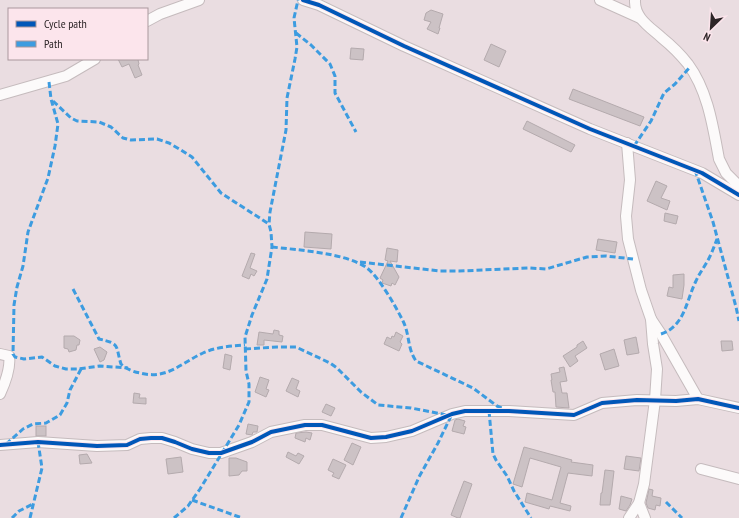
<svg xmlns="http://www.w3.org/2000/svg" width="739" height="518" font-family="'PT Sans Narrow',sans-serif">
<rect width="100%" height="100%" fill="#eadde1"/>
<g fill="#ccc2c5" stroke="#b4aaad">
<polygon points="431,10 443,14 439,28 440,28 438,34 427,29 431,22 424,20 426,13"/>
<polygon points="491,44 506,51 499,67 484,60"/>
<polygon points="351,48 364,49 363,60 350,59"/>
<polygon points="118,59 140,59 138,60 139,64 138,65 142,75 135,78 129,64 122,67"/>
<polygon points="573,89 644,117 640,126 569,99"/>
<polygon points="527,121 575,145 571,152 523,129"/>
<polygon points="656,181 667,186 661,198 670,201 667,210 647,201"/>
<polygon points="665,213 678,216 676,224 664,221"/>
<polygon points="305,232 332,234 331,249 304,247"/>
<polygon points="598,239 617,242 615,253 596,250"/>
<polygon points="387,248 398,250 397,262 390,261 399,277 395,285 392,283 391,286 382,283 383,280 380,278 388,261 385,260"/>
<polygon points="251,253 255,254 250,268 257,271 254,276 251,274 249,279 242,276"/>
<polygon points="684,274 684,285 682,299 667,296 669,287 673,288 673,275"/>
<polygon points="274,330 279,331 279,335 283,336 282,342 264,340 264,345 257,345 259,332 273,334"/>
<polygon points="396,332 403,336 400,342 402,344 399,351 384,344 387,337 391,339 392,336 394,337"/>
<polygon points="64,336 74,336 80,340 79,345 77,345 76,350 69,352 68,349 64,348"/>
<polygon points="636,337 639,353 627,355 624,340"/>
<polygon points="583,341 587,348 575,356 578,361 570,367 563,356 577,347 577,345"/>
<polygon points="721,341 732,341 733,350 722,351"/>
<polygon points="100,347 107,352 104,360 100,362 94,349"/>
<polygon points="614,349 619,366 605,370 600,354"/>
<polygon points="225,354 232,356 230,370 223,368"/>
<polygon points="564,367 567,381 560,382 562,393 567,393 569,408 556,407 555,392 553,392 551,380 552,380 551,374 560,372 559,368"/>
<polygon points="260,377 269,380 266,389 269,390 266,397 255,392"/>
<polygon points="292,378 299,381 296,389 300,391 298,397 286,391"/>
<polygon points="134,393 140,394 139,398 146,398 146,404 133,403"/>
<polygon points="326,404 335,408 331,416 322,412"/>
<polygon points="458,419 465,421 463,426 466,427 464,434 452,431 455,420"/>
<polygon points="248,424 258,426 257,432 253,432 252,435 246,434"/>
<rect x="36" y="426" width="10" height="10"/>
<polygon points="306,432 312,433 310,440 306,438 305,442 295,438 296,433"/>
<polygon points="352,443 361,447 353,465 344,460"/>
<polygon points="524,447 572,460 571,462 593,465 592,476 568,473 560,503 571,506 570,511 550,506 549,509 525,502 527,493 552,500 561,467 530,458 522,487 513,484"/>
<polygon points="288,452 296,456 298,453 304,456 299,464 286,457"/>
<polygon points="87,454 92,463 80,464 79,455"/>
<polygon points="626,456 641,458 639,471 624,469"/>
<polygon points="181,457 183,472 168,474 166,459"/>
<polygon points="229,458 236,458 247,462 247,471 242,471 239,475 229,476"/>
<polygon points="333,459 346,465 339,479 332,476 334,473 328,470"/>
<polygon points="605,470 614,471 610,505 600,505 601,493 602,493"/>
<polygon points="464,481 472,484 460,518 458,518 451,515"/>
<polygon points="649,489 653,490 652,496 661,498 660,506 656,505 655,510 648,508 646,503"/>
<polygon points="621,496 632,499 630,505 626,511 619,509"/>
</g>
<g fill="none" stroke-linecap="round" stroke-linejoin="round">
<g stroke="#c5bbbd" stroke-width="12">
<g id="minor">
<polyline points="303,0 319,5 404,46 590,129 702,173 739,195"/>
<polyline points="600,0 640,18"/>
<path d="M635,0C634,18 650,27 662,38C672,46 680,54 688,64C708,91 713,127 719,159L726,173L739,186"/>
<polyline points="147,21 160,14 199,0"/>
<polyline points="0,95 66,76 95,59"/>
<polyline points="627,143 630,180 626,216 628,239 641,290 651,319 653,344 657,369 655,400 644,484 639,503 629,518"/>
<polyline points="651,319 661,334 698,399"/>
<path d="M0,354L9,356C11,368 5,383 0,394"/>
<polyline points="0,445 38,442 97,446 127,445 140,439 151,438 162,438 175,442 192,449 209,453 221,453 252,442 271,432 305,425 322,425 371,438 386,437 412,431 452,414 465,411 509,411 574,415 602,403 637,400 676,401 698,399 739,408"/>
<polyline points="701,469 739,479"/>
<polyline points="639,503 645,518"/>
</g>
</g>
<use href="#minor" stroke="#fcfafa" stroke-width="10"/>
<g stroke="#3d9ce0" stroke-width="3" stroke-dasharray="6 3" stroke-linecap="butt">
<polyline points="296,33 311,45 330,64 335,76 335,93 356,132"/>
<polyline points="49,82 51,99 58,124 55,146 48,178 28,232 23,266 17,287 14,305 13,354 15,357 24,359 42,357 55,366 66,369 78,369 100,366 128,368"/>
<polyline points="53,101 71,118 77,121 99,122 111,127 123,138 131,140 157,139 169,143 181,150 192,157 221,193 269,224"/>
<polyline points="634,146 651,121 664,93 675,84 690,67"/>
<polyline points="695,170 713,222 736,307 739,321"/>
<path d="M272,247C298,250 347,253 367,268C379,277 396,307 403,321C410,335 407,348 416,361L473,388L497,406L504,409"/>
<polyline points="360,262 440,271 459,271 529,268 546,269 587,257 606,256 633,259"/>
<path d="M73,289L99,339C121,344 115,345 121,364C126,369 134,372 140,373C167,380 181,363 203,353C216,347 231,346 245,345"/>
<path d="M661,334C685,326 686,301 696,281C699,274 703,269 707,262C711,255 714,247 717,239"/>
<polyline points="245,349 277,347 296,347 330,363 337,368 361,392 378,405 411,408 447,415"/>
<polyline points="489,411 493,454 496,460 507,476 514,491 531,518"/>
<polyline points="6,444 23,429 33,424 46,423 60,415 67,403 70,390 81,369"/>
<polyline points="192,500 242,518"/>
<polyline points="666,502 682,518"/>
<polyline points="12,518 19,511 33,504"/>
<polyline points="30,518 42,468 38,442"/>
<polyline points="174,518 188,506 200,489 239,425 249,402 249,384 246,371 245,337 252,315 267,279 269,266 272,247 271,232 269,224 270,212 286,130 287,98 295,59 297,47 294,18 298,0"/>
<polyline points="401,518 419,477 438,443 452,414"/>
</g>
<g stroke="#fce5ec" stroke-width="6">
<g id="cycleway">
<polyline points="303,0 319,5 404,46 590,129 702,173 739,195"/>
<polyline points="0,445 38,442 97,446 127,445 140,439 151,438 162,438 175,442 192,449 209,453 221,453 252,442 271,432 305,425 322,425 371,438 386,437 412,431 452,414 465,411 509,411 574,415 602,403 637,400 676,401 698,399 739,408"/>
</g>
</g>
<use href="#cycleway" stroke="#0057b8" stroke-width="4"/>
</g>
<rect x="8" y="8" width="140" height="52" fill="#fce5ec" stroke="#a9989d"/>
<rect x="16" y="21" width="20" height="6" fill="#0057b8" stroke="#a9989d"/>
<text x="44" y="28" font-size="12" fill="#2d2527">Cycle path</text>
<rect x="16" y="41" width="20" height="6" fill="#3d9ce0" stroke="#a9989d"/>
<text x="44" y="48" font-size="12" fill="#2d2527">Path</text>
<g transform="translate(711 28) rotate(205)" stroke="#fce5ec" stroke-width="3" paint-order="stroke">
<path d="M0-3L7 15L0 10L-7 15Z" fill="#2d2527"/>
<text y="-6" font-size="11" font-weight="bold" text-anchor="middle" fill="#2d2527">N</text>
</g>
</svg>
